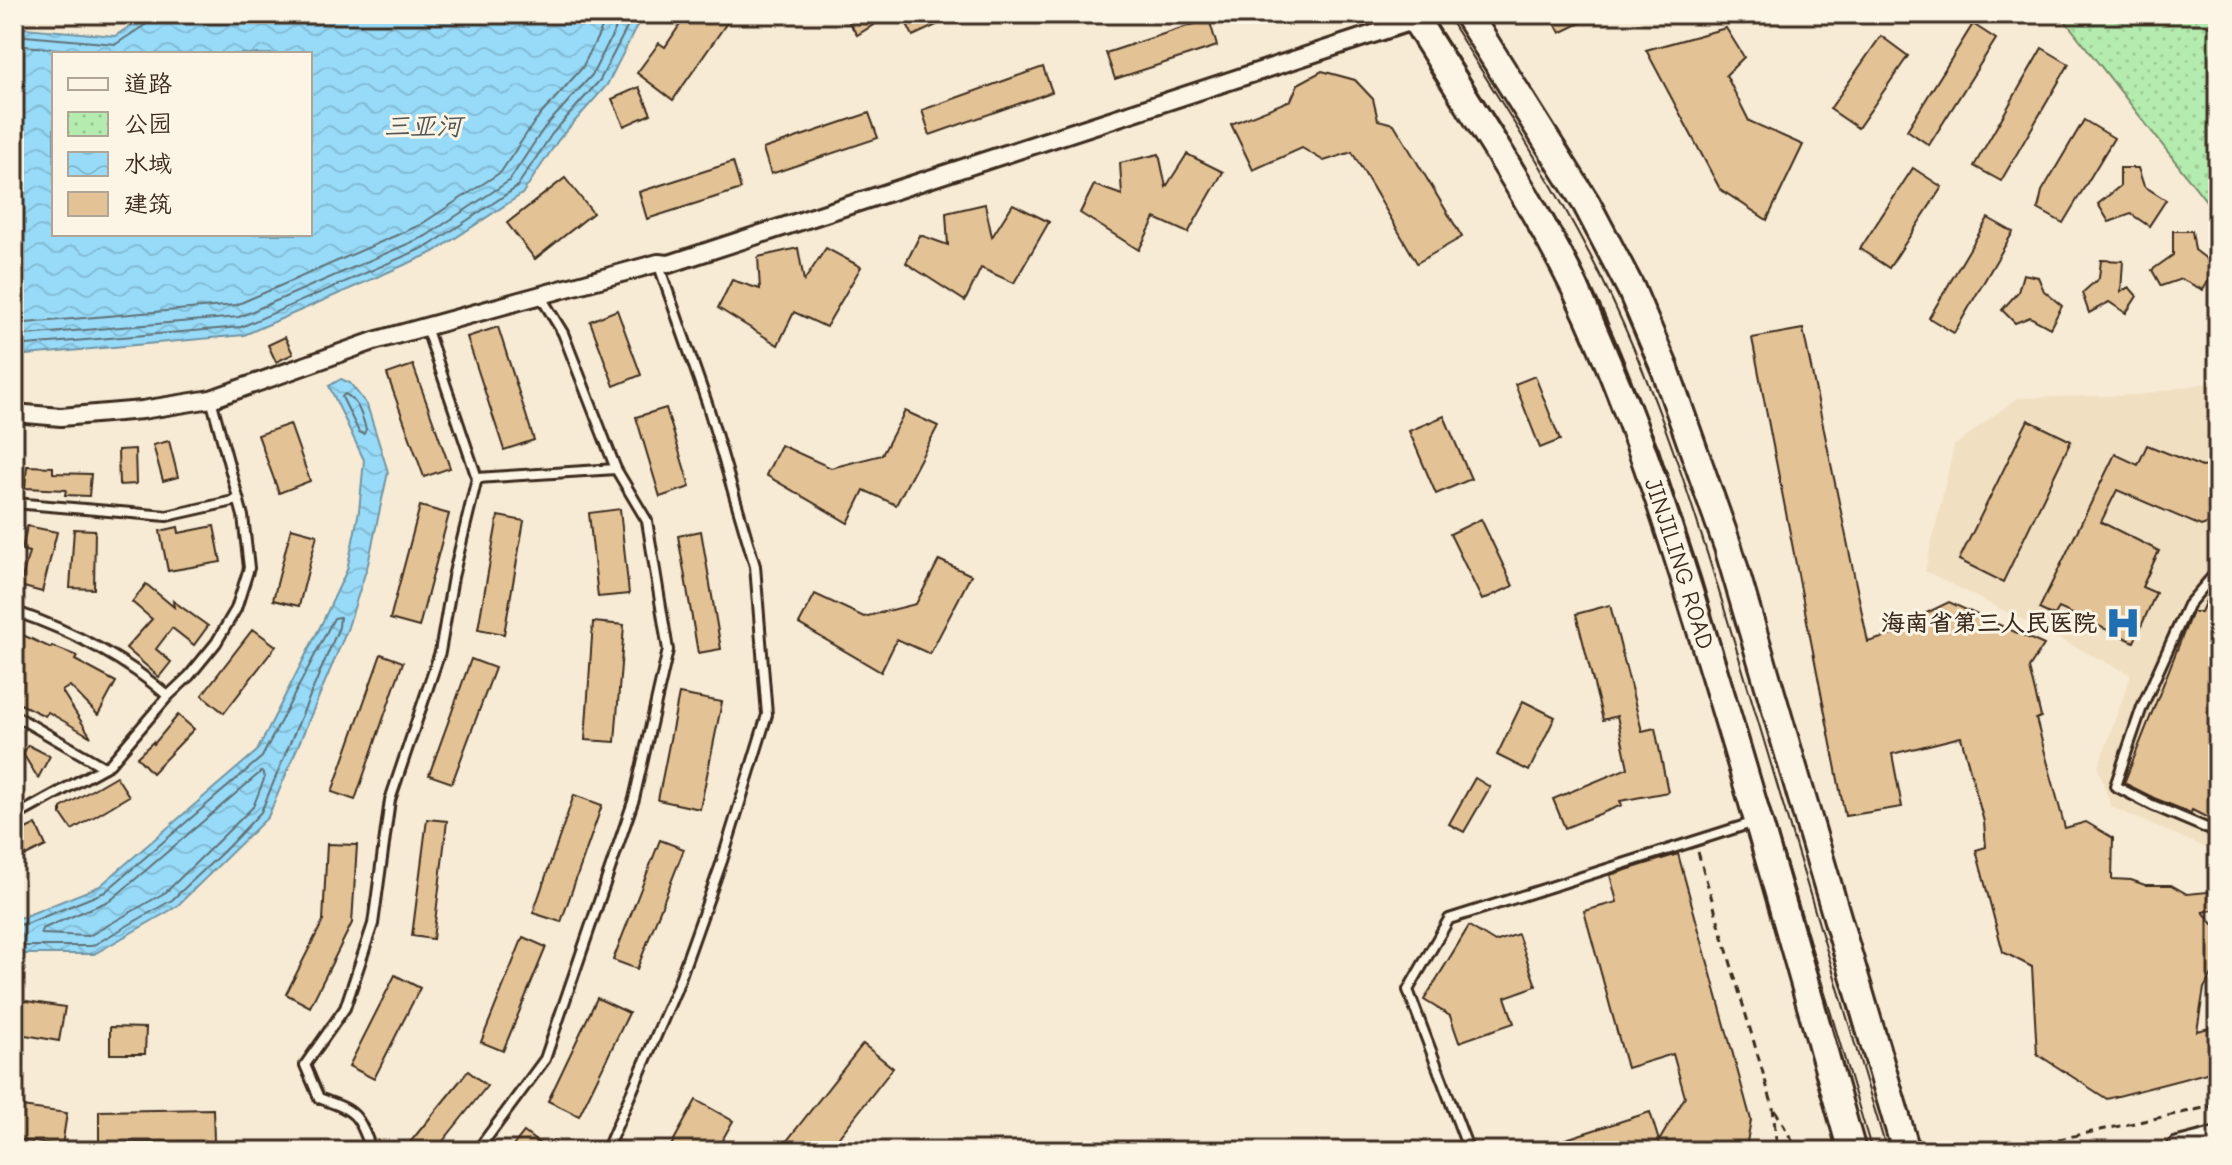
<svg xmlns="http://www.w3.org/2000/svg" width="2232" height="1165" font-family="'Comic Neue','LXGW WenKai TC',sans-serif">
<defs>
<pattern id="park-dots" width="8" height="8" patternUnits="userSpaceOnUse" patternTransform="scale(2)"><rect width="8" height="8" fill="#b4ebaf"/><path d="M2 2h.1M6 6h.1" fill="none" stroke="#9cca96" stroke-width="1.8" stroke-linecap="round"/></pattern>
<pattern id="water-waves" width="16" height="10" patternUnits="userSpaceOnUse" patternTransform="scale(2)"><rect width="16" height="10" fill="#97dbf9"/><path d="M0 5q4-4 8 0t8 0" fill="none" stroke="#83bcd5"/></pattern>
</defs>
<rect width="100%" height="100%" fill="#f7ebd5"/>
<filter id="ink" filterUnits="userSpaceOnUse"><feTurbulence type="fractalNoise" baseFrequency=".0125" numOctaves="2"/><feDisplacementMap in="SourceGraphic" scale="16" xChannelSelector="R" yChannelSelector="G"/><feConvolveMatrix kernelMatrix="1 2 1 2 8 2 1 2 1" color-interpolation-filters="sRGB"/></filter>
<g filter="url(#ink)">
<polygon fill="#f1dfc2" points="2218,381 2218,853 2111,807 2098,767 2131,675 1925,571 1954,446 2017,398 2138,395"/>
<polygon fill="url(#park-dots)" stroke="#788a66" stroke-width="2" points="2060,14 2218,14 2218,216"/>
<g fill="url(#water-waves)" stroke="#7294a1" stroke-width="2" fill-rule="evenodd">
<path d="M148,14H643L607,85L559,139L522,194L434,252L244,335L26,355L14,354V27L115,36ZM54,54H310V234H54Z"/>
<polygon points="341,379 350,383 367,405 388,472 368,564 347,630 268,817 176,907 94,954 14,954 14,918 23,917 100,886 257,751 323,621 347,570 359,511 364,460 329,386"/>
</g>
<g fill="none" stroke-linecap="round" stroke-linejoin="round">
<g stroke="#607176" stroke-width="2">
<polyline points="14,35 116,44 148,23 151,14"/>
<polyline points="14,45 112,54"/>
<polyline points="14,324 236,305 420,225 501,172 535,121 582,68 609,14"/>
<polyline points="14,336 239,317 426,236 509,181 544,128 592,75 623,14"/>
<polyline points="14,346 241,327 430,245 516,188 552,134 600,80 634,14"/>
<path d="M345,394C358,400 362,416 366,429L364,434L359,432L342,397Z"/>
<polygon points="262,771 265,777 253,807 166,892 89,936 41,934 42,929 111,900"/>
<polyline points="14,925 26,924 105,892 262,757 334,618 340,617 339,627 261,812 224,851 172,900 92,946 14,946"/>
</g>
</g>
<g fill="#e3c396" stroke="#3b2a1e" stroke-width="2">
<polygon points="687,14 733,14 673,100 637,73 659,43 665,47"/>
<polygon points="844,14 891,14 857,35"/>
<polygon points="902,14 960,14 913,36"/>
<polygon points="1550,14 1599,14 1560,33"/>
<polygon points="1209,19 1217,46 1115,79 1106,53"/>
<polygon points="1973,24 1996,39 1929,145 1907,130"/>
<polygon points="1726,28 1744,57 1726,75 1749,121 1803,145 1767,220 1720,189 1646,50"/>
<polygon points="1881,36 1908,56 1858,128 1830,109"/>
<polygon points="2042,48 2069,64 2001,181 1974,166"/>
<polygon points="1043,67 1052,92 930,135 922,110"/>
<polygon points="1322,71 1355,80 1373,99 1378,120 1394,124 1462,237 1417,263 1352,152 1324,161 1302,148 1253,170 1231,124 1291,100 1298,84"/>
<polygon points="639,87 651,114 624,126 612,99"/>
<polygon points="869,113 878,138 771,174 763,149"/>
<polygon points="2084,120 2114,138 2063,223 2038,209 2042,191"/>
<polygon points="1159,154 1166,187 1187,154 1223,172 1188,233 1155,218 1139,250 1080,213 1094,185 1122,195 1120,163"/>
<polygon points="733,162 741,189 647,219 639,192"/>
<polygon points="1913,168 1942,187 1889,268 1860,249"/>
<polygon points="2120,168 2138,168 2144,186 2166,200 2149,226 2131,214 2109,222 2098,204 2120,186"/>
<polygon points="565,178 593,213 535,259 507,223"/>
<polygon points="985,204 992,237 1013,204 1049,222 1014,283 981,268 965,301 906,263 920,235 948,245 946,213"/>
<polygon points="1988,218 2013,232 1954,333 1929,318"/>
<polygon points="2173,231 2192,231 2195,250 2217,267 2203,290 2181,279 2161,286 2152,270 2173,255"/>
<polygon points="798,248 804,281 826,248 861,267 826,327 794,312 778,345 718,308 732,280 760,289 758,257"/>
<polygon points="2101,260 2123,261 2121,292 2129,287 2137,296 2126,313 2109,302 2089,313 2082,293 2099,278"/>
<polygon points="2023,274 2038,277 2044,291 2062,306 2050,328 2030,317 2015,323 2002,310 2018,292"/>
<polygon points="617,310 641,375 614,386 590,321"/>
<polygon points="498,327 534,440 504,450 467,337"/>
<polygon points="1803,329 1868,642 1922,626 1920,616 1949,602 2044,645 2029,668 2041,717 2036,719 2065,828 2086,822 2113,838 2112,879 2131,880 2145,885 2171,885 2187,894 2218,891 2218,909 2203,912 2218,930 2218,964 2204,988 2197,1031 2218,1026 2218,1070 2107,1099 2037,1054 2032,967 2003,952 1976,850 1986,847 1984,822 1961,737 1892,754 1902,807 1845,816 1752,338"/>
<polygon points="285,337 293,354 276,362 268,345"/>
<polygon points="413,365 450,468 424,477 387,374"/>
<polygon points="1535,376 1560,440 1540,448 1515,384"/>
<polygon points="666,408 690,487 660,497 636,417"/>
<polygon points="905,411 938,426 896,505 864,490 848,523 766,475 781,445 831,468 882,455"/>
<polygon points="1444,416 1471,479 1436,494 1409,431"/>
<polygon points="2028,420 2071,441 2003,582 1959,560"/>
<polygon points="290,424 310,481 279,493 258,435"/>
<polygon points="169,441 178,477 163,481 153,445"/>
<polygon points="2147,445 2202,467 2218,463 2218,520 2201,526 2117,490 2101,522 2159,551 2142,587 2156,593 2134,642 2059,608 2054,616 2039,609 2115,454 2138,465"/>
<polygon points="135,449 136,484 119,485 118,450"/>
<polygon points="27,466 53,467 53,473 91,474 89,496 65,495 66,490 25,488"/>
<polygon points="420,506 449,514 419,627 390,619"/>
<polygon points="620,509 629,594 598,597 589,513"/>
<polygon points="498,516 524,521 504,634 478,629"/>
<polygon points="1481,519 1513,586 1482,600 1450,534"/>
<polygon points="27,526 57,532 42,592 20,586 29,552 22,550"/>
<polygon points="214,526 221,562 168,571 160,531 178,527 179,533"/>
<polygon points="291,528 317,535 299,606 273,600"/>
<polygon points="74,529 95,530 94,589 70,588"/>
<polygon points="701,531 721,649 698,653 678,536"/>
<polygon points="939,560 971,575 930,654 897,639 881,672 799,624 815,594 864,617 916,604"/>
<polygon points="2218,581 2218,823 2192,810 2191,813 2154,798 2124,783 2192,612 2201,612 2210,591"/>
<polygon points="146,584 174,607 173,601 208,626 194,645 172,628 156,649 171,662 159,677 126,648 152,619 132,602"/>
<polygon points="1610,605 1642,731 1655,728 1668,792 1620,801 1622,805 1565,828 1553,799 1628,768 1617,716 1603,720 1576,614"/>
<polygon points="593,622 624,625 615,742 585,740"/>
<polygon points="253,629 276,646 224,713 202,695"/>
<polygon points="14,631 51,648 52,646 77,656 75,660 116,682 98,715 70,686 62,691 91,737 48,712 45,716 14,701"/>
<polygon points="381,654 403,662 355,800 332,792"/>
<polygon points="471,659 495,668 452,783 429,775"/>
<polygon points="679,694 722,702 700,809 658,800"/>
<polygon points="1523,701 1555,717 1529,771 1497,755"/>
<polygon points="178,715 194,729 152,773 137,757 153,742 154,744"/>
<polygon points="28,745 50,756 38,778 23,754"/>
<polygon points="116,776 129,796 72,830 61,814 61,808"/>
<polygon points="1475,778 1490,787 1464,832 1449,824"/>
<polygon points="574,795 602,805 561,922 533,913"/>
<polygon points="427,819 447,821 433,939 412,936"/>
<polygon points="36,824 46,846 26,856 15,834"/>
<polygon points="660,840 684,849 637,969 613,960"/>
<polygon points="327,844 357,845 352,923 310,1007 286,994 323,921"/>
<polygon points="1678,854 1751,1120 1747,1142 1742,1151 1539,1151 1538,1148 1650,1112 1659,1141 1685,1097 1673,1054 1627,1068 1584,911 1617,902 1610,875"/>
<polygon points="1469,926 1495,942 1518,934 1536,986 1505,997 1514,1023 1459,1042 1450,1016 1424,1000"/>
<polygon points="523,937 546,947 503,1051 481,1042"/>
<polygon points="395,975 420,988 374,1079 349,1066"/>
<polygon points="597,998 629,1013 579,1116 548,1101"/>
<polygon points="14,999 65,1007 59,1041 14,1033"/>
<polygon points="110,1027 146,1028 145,1054 110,1054"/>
<polygon points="863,1044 893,1068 828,1151 779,1151"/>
<polygon points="468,1071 487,1086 435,1151 403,1151"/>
<polygon points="696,1100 733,1121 716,1151 668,1151"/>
<polygon points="14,1106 67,1113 62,1146 14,1139"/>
<polygon points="213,1109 214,1141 99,1143 99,1111"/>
<polygon points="524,1132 549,1151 509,1151"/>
</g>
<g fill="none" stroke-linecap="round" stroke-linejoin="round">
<g stroke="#3b2a1e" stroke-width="14">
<g id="service">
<polyline points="426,327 477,478 616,469"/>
<polyline points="14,503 167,516 238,500"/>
<polyline points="2218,570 2188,605 2142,707 2115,786 2152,805 2218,833"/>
<path d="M14,611C69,630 124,657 168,696L189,676L216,643L236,609L249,568L243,516L211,399"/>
<polyline points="14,715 104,767"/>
<polyline points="14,817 110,764 168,696"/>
<path d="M372,1151C357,1112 357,1112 319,1098L305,1065L345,1008L373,924L390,800L440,652L453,577L477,478"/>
<polyline points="477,1151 545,1059 634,799 668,650 647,521 616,469 563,333 541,297"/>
<polyline points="606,1151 676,990 722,861 767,715 755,566 707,403 658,263"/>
<polyline points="1469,1151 1408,990 1449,919 1755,822"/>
</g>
</g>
<g stroke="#3b2a1e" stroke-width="22">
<polyline id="minor" points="14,413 61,417 142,410 211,399 374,341 658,263 669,264 1416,20"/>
</g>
<g stroke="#3b2a1e" stroke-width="32">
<g id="primary">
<path id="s1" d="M1412,14C1478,121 1550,224 1599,340C1647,453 1683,571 1719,689C1766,842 1808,997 1852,1151"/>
<polyline points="1467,14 1586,203 1631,289 1665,369 1728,547 1906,1151"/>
<polyline points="2179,1151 2218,1141"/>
</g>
</g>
<g stroke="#3b2a1e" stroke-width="3" stroke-dasharray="8 6" stroke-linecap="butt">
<polyline points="1698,852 1773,1107 1777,1151"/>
<polyline points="1775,1110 1798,1151"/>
<polyline points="2003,1151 2218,1105"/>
</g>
<use href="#service" stroke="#fcf5e5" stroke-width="8"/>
<use href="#minor" stroke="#fcf5e5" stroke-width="16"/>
<use href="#primary" stroke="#fcf5e5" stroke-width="26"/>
<g stroke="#3b2a1e" stroke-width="2">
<polyline points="1430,14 1515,149 1580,264 1659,449 1701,577 1872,1151"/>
<path d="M1446,14C1496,94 1548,174 1591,257C1662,394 1705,544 1749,691C1795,844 1841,997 1887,1151"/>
</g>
</g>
</g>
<defs>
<g id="hospital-bare" transform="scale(2.76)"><path d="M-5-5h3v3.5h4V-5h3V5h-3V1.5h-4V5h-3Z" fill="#1f6fb2" stroke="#fcf5e5" stroke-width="2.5" paint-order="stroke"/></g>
</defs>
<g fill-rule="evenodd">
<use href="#hospital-bare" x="2123" y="623"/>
</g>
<g text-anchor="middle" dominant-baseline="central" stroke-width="6" stroke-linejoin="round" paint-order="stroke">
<g font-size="24" fill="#3b2a1e" stroke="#fcf5e5">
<text stroke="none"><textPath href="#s1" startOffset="614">JINJILING ROAD</textPath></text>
</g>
<g font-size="24" font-weight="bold" fill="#3b2a1e" stroke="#fcf5e5" text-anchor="end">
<text x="2097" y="623">海南省第三人民医院</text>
</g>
<g font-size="26" font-style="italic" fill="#525655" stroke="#fcf5e5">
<text x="423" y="127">三亚河</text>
</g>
</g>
<rect width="2232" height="1165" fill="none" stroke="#fcf5e5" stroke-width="48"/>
<rect x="24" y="24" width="2184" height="1117" fill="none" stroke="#3b2a1e" stroke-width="3" filter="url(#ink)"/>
<rect x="52" y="52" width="260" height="184" fill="#fcf5e5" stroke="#afa495" stroke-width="2"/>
<rect x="68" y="78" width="40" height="12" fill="#fcf5e5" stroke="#afa495" stroke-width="2"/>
<text x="124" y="92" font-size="24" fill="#3b2a1e">道路</text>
<rect x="68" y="112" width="40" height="24" fill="url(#park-dots)" stroke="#afa495" stroke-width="2"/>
<text x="124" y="132" font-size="24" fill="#3b2a1e">公园</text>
<rect x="68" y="152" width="40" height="24" fill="url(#water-waves)" stroke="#afa495" stroke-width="2"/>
<text x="124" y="172" font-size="24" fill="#3b2a1e">水域</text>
<rect x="68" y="192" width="40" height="24" fill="#e3c396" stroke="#afa495" stroke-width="2"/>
<text x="124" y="212" font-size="24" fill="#3b2a1e">建筑</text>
</svg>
